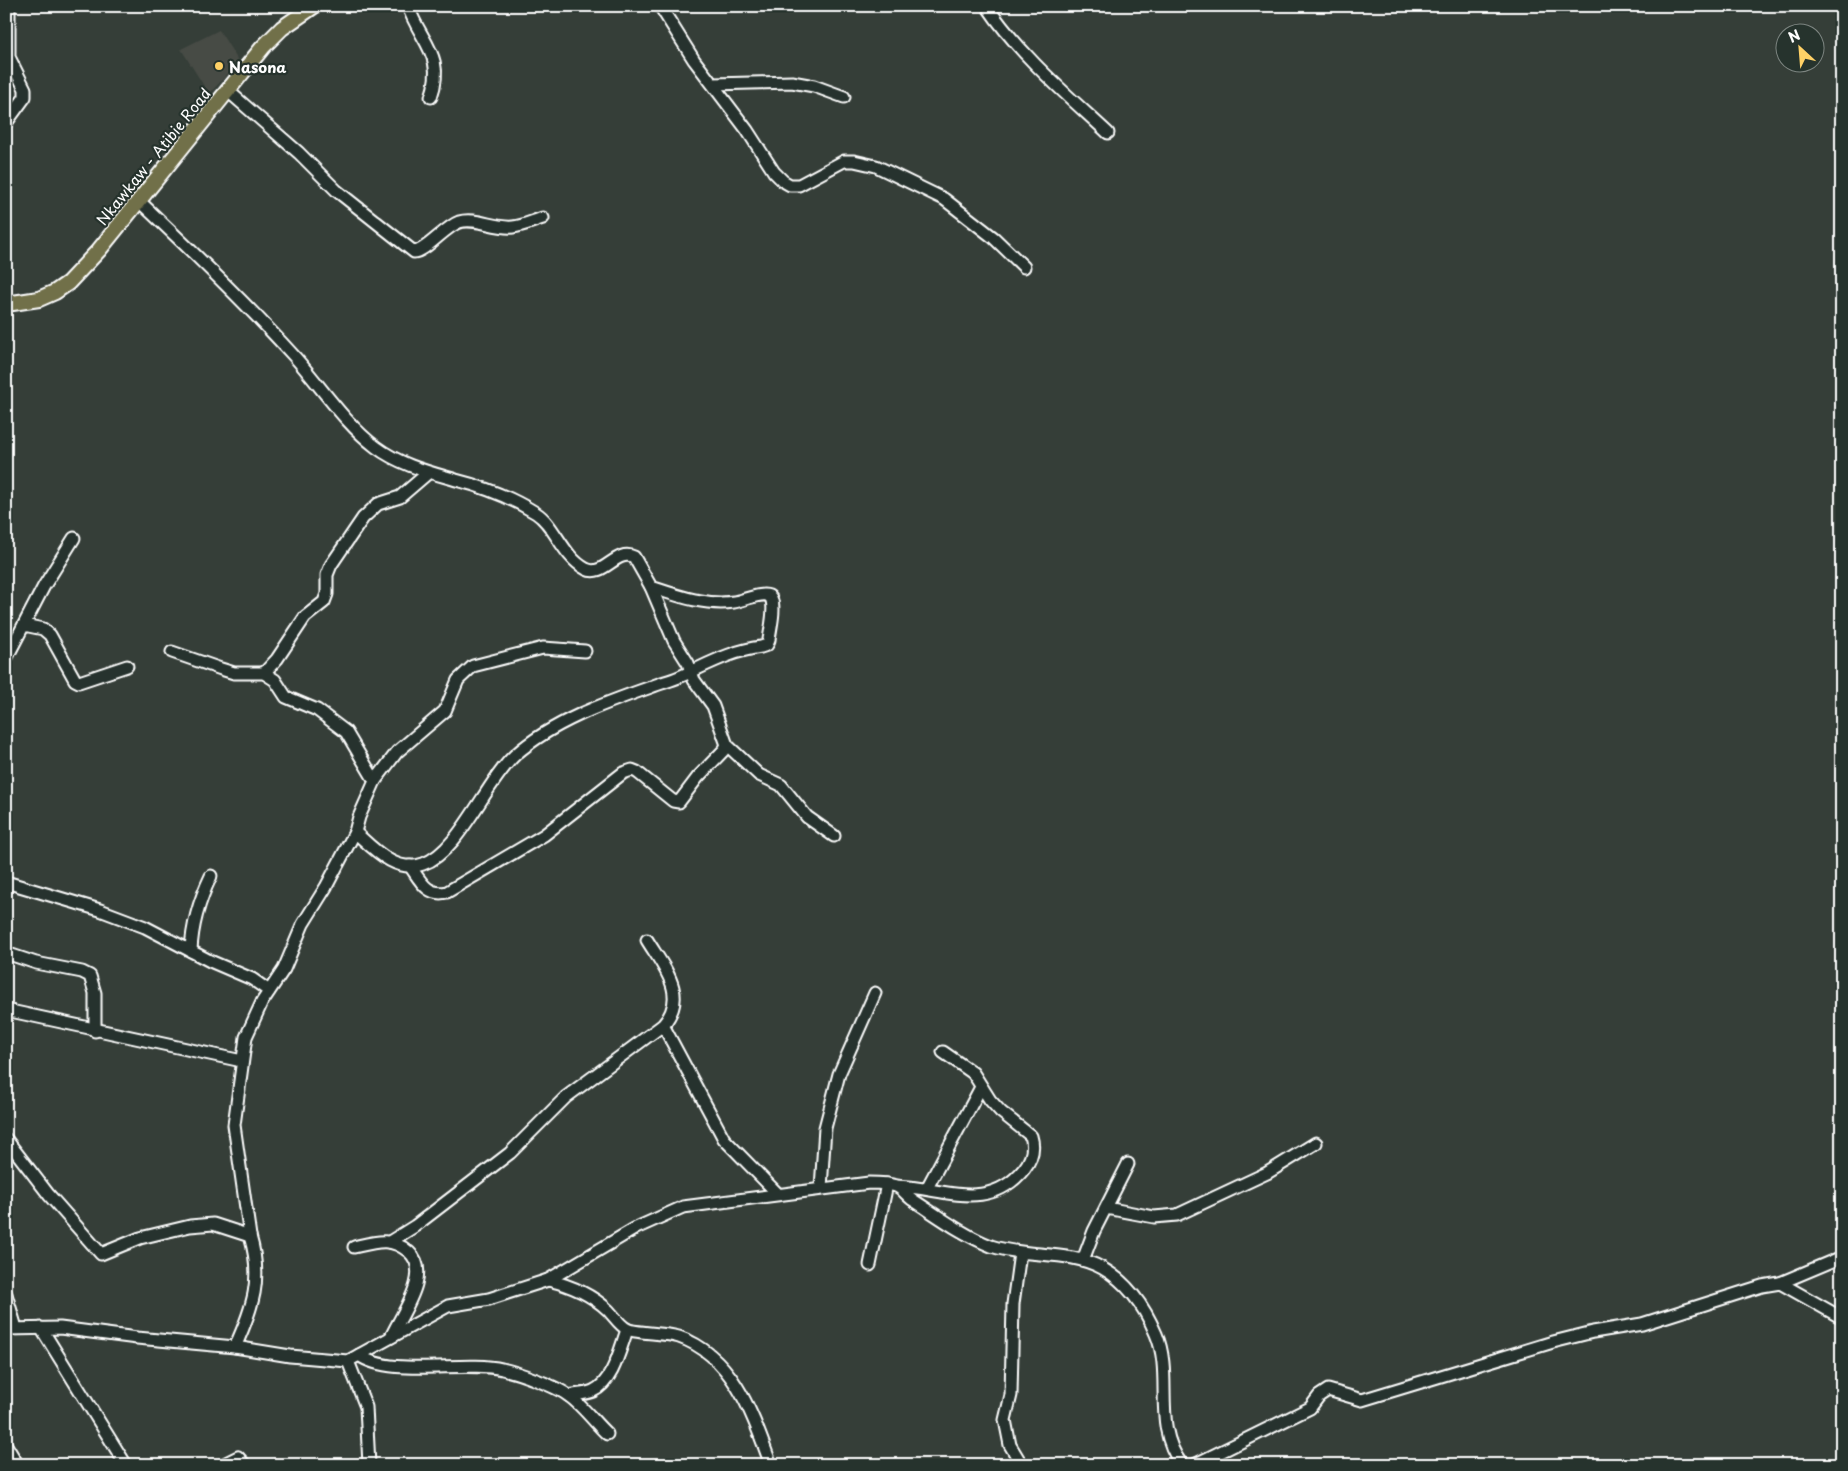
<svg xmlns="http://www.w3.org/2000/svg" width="1848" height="1471" font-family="'Playpen Sans',sans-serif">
<rect width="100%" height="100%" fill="#353e38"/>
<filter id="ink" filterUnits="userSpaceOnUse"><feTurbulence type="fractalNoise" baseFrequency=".02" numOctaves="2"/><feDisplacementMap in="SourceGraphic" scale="10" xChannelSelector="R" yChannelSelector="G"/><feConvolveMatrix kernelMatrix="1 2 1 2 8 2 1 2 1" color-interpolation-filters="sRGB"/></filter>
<g filter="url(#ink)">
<polygon fill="#474b45" points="219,30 239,62 209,94 181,49"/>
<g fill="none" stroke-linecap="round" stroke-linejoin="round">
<g stroke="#fff" stroke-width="15">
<g id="minor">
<path d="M408,6C420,42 446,55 431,97"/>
<polyline points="660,6 694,60 747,130 774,172 783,181 790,185 799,185 844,161 854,161 876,166 944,199 994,238 1024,267"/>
<path d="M987,6C1020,55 1065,93 1108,133"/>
<polyline points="713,84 792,82 814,86 844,97"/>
<path d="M227,90L299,153L337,191L414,252C425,252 445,227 459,222C476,217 495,229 513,227C523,226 533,221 543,218"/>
<polyline points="6,123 25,97 25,89 9,57 9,6"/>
<path d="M138,200C191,250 244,301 293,355C320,385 344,423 376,447C400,465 429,472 456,480C484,487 512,498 536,513C555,525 562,556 586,569C604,578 616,548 634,557L651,587L674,641L688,663L694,680L713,706L727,745L724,750L698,777L679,802L673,801L637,772L632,770L623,773L544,835L447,892C427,897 420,880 410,866"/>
<polyline points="24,625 43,629 50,635 75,680 79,682 127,666"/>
<polyline points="172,652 221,669 234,673 264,673 275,680 286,697 317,710 346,732 375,781"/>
<polyline points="6,659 44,586 74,538"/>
<polyline points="264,673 277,659 305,617 324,602 327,594 327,575 331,565 363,518 378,504 400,497 428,473"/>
<polyline points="727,745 759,775 781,785 807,817 834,836"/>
<path d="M355,832C374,849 396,874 423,864C459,852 485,783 515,755C552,722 605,703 651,687C660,683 670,681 679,677C707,665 730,651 761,647L767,645L769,640C770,630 776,608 771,598C766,590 742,601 734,602C705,606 678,596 651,587"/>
<polyline points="6,882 100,910 145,927 210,961 252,979 269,991"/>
<path d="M191,951C192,924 199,901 211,876"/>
<polyline points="6,953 36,963 82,972 90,976 95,993 95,1031"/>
<polyline points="6,1010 242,1061"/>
<polyline points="663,1025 724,1139 778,1194"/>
<polyline points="6,1139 49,1195 101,1254 140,1238 190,1226 213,1224 250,1236"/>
<path d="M896,1186C942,1187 988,1214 1024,1169C1032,1159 1035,1149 1031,1136L1001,1112L990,1100L973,1073L943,1052"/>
<polyline points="821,1188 825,1128 839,1074 875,993"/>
<polyline points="927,1188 981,1087"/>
<polyline points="1106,1208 1154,1217 1177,1215 1267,1173 1316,1143"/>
<path d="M391,1241L415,1226L510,1153L566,1097L663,1025C689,995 664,968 647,940"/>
<path d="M354,1247C375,1242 391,1236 409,1252C433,1273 401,1314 391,1337"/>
<polyline points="1020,1253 1013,1304 1011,1395 1005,1420 1010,1445 1022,1465"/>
<polyline points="1083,1260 1094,1231 1128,1164"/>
<polyline points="870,1265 887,1184"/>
<path d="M548,1280C569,1285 592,1295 608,1310C614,1316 620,1326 627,1329C633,1333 667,1333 679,1337C734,1356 753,1416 771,1465"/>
<polyline points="1780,1283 1842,1257"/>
<polyline points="6,1294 16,1328"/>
<polyline points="41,1328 126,1465"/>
<path d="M6,1329L60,1328L137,1338L235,1347L290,1356L348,1361L448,1306L489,1299L548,1280L636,1228L683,1207L869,1183C877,1183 888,1183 896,1186C902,1188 907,1196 913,1200C938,1216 963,1235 991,1246C1027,1258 1069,1250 1102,1268C1127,1282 1145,1308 1156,1334C1174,1376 1151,1424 1182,1465"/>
<path d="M235,1347C253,1307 263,1279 250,1236L234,1125L246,1037L262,1002L284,969L303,924L326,887L355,832L359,817L375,781L397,752L445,711L458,680L473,666L543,648L585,651"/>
<path d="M359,1355C389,1378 465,1360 502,1369C517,1372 558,1387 569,1396C583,1406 594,1422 607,1434"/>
<polyline points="348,1361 366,1407 369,1465"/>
<path d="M569,1396C576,1394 586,1394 593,1391C613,1382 620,1349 627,1330"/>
<polyline points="6,1445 18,1465"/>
<polyline points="222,1465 238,1457 245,1465"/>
<polyline points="1194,1465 1310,1408 1319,1396 1328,1390 1362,1400 1553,1342 1593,1332 1642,1324 1762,1286 1780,1283 1842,1318"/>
</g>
</g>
<g stroke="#fff" stroke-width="18">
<polyline id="major" points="6,304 39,299 55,292 68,283 99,250 263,47 282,28 314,6"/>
</g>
<use href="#minor" stroke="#26332d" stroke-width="11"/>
<use href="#major" stroke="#71704a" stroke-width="14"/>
</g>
</g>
<circle fill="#ffd166" stroke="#26332d" stroke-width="2" cx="219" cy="66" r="5"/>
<g text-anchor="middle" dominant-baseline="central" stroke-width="4.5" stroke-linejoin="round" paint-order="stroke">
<g font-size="15" font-weight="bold" fill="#fff" stroke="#26332d" text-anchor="start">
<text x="229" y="66">Nasona</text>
</g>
<g font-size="15" fill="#fff" stroke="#26332d">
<text transform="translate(153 156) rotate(-51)">Nkawkaw - Atibie Road</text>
</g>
</g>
<rect width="1848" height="1471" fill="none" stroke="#26332d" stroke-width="25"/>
<rect x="12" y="12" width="1823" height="1446" fill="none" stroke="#fff" stroke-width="2" filter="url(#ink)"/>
<g transform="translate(1800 48) rotate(334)"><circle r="24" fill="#26332d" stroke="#7d8581"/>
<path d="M0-4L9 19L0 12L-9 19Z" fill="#ffd166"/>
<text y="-8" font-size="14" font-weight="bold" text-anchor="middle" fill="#ffffff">N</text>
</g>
</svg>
